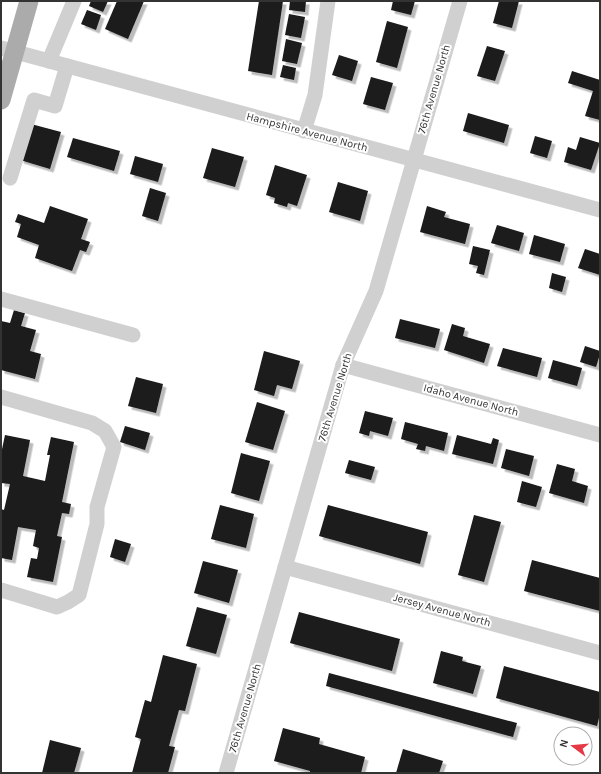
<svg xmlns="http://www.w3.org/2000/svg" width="601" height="774" font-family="Karla,sans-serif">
<defs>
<filter id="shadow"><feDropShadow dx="3.5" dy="3.5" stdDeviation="0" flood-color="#0004"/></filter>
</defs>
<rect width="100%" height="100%" fill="#fff"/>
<g fill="#1a1a1a" filter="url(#shadow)">
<polygon points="91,1 108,1 103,12 89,6"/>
<polygon points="117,1 144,1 128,39 105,29"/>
<polygon points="259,1 283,1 272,75 248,71"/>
<polygon points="290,1 306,1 305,12 289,10"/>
<polygon points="393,1 415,1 411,15 391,10"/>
<polygon points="499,1 519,1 512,28 493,23"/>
<polygon points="87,10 101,15 96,30 81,24"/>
<polygon points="289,14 305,17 301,38 285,35"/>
<polygon points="387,21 408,27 397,68 376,62"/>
<polygon points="286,39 302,43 297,64 282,61"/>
<polygon points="487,46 505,51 495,81 477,76"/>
<polygon points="339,55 358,61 352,81 332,75"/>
<polygon points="283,65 296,68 294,80 280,77"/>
<polygon points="572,71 600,80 600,120 585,116 593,91 568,83"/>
<polygon points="371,77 393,83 385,110 363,104"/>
<polygon points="468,113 509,125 504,143 463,131"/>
<polygon points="31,124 61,132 50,169 20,160"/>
<polygon points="535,136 552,141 547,158 530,153"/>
<polygon points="580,137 600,143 591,170 564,162 568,147 576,150"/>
<polygon points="73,138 120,151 114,171 67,157"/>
<polygon points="212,148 244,157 235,187 203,178"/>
<polygon points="135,156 163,164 158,182 130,174"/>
<polygon points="275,165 307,175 297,206 288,203 287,207 274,203 275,198 266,195"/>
<polygon points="338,182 368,191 360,221 329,212"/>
<polygon points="150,188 166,193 158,221 142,216"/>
<polygon points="50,206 88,219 81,239 90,242 86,252 80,250 72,271 35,258 39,245 17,237 21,224 15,222 18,214 44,223"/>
<polygon points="427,206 446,212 444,217 470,224 465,244 420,232"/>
<polygon points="497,225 524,233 519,251 491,243"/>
<polygon points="534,235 565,244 560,262 529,254"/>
<polygon points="473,246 490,250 484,275 476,273 478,266 469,264"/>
<polygon points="585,249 600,254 600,275 578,268"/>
<polygon points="552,273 566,277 562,292 549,288"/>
<polygon points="14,310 25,313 21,326 36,330 30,351 41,354 35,379 1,370 1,321 10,323"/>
<polygon points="400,319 440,329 435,348 395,338"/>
<polygon points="452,324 465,328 463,336 490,344 484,363 444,350"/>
<polygon points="585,346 600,351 600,354 596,367 580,362"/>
<polygon points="503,348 542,358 537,377 497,366"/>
<polygon points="264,351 300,361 292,389 277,385 274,396 254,390"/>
<polygon points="553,360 582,368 577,386 548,378"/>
<polygon points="136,377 163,384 156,413 128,406"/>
<polygon points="257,402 285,411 273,450 245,442"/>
<polygon points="365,411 393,418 388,436 370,431 369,436 359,433"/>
<polygon points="405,422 448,433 444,451 426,446 425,451 416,449 418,444 401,439"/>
<polygon points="125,426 150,433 145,450 120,442"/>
<polygon points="5,435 30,440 23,476 45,481 50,455 47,455 51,437 74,442 62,502 71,504 69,514 62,513 57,536 62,537 53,582 27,577 31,558 37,559 39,548 33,546 36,530 18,527 12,560 1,558 1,509 4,510 10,484 1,483 1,454"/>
<polygon points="457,435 491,444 493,438 499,440 493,464 452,454"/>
<polygon points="506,449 534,456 529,476 501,468"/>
<polygon points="241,453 270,461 259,501 231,493"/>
<polygon points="349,460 375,467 371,480 345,473"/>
<polygon points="557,464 575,469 572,481 588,486 584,503 549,493"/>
<polygon points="522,481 542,487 536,507 517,502"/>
<polygon points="220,505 254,514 246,548 211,539"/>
<polygon points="328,505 428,532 420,564 319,536"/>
<polygon points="474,515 501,522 484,582 458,575"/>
<polygon points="115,539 131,544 125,562 110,557"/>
<polygon points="532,560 600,578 600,611 524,591"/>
<polygon points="203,561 238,570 229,603 194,593"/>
<polygon points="197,607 227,615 216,654 186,646"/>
<polygon points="299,612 400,639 392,671 290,643"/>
<polygon points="441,651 463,657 462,661 481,666 473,694 433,683"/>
<polygon points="163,655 197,664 185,711 179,710 169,746 175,747 168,773 132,773 141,739 135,737 145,700 151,702"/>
<polygon points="504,666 600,692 600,714 597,726 496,698"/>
<polygon points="329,673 517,723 513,737 326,686"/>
<polygon points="283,728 320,738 319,744 365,757 361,773 310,773 310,771 274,761"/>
<polygon points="50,740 81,748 74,773 42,773"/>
<polygon points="403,749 443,761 439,773 396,773"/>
</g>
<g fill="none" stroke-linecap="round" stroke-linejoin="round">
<g stroke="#d0d0d0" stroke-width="15">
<polyline points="1,48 600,210"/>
<polyline points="49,61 74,1"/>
<polyline points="304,131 315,95 328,1"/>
<polyline points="10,178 34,100 55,106 67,66"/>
<polyline points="1,299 133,335"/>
<polyline points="343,365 600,435"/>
<polyline points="1,397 92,423 105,431 114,447 97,507 97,524 79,595 68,602 57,607 1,590"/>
<polyline points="285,567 600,653"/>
<polyline points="226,773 343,365 376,291 460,1"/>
</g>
<polyline stroke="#ababab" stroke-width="19" points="1,100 29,1"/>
</g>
<g text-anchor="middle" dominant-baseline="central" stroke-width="4" stroke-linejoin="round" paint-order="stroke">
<g font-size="11" fill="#333" stroke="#fff">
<text transform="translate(434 89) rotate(-74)">76th Avenue North</text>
<text transform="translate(307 132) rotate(15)">Hampshire Avenue North</text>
<text transform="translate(335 397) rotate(-73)">76th Avenue North</text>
<text transform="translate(471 400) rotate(15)">Idaho Avenue North</text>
<text transform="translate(442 610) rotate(15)">Jersey Avenue North</text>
<text transform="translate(245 708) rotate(-74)">76th Avenue North</text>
</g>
</g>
<rect width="601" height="774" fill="none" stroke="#333333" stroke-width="4"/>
<g transform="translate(573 746) rotate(286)"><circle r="19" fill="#ffffff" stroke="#adadad"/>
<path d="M0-3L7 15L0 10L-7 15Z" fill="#e63946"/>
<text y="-6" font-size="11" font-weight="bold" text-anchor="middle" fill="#333333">N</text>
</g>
</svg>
